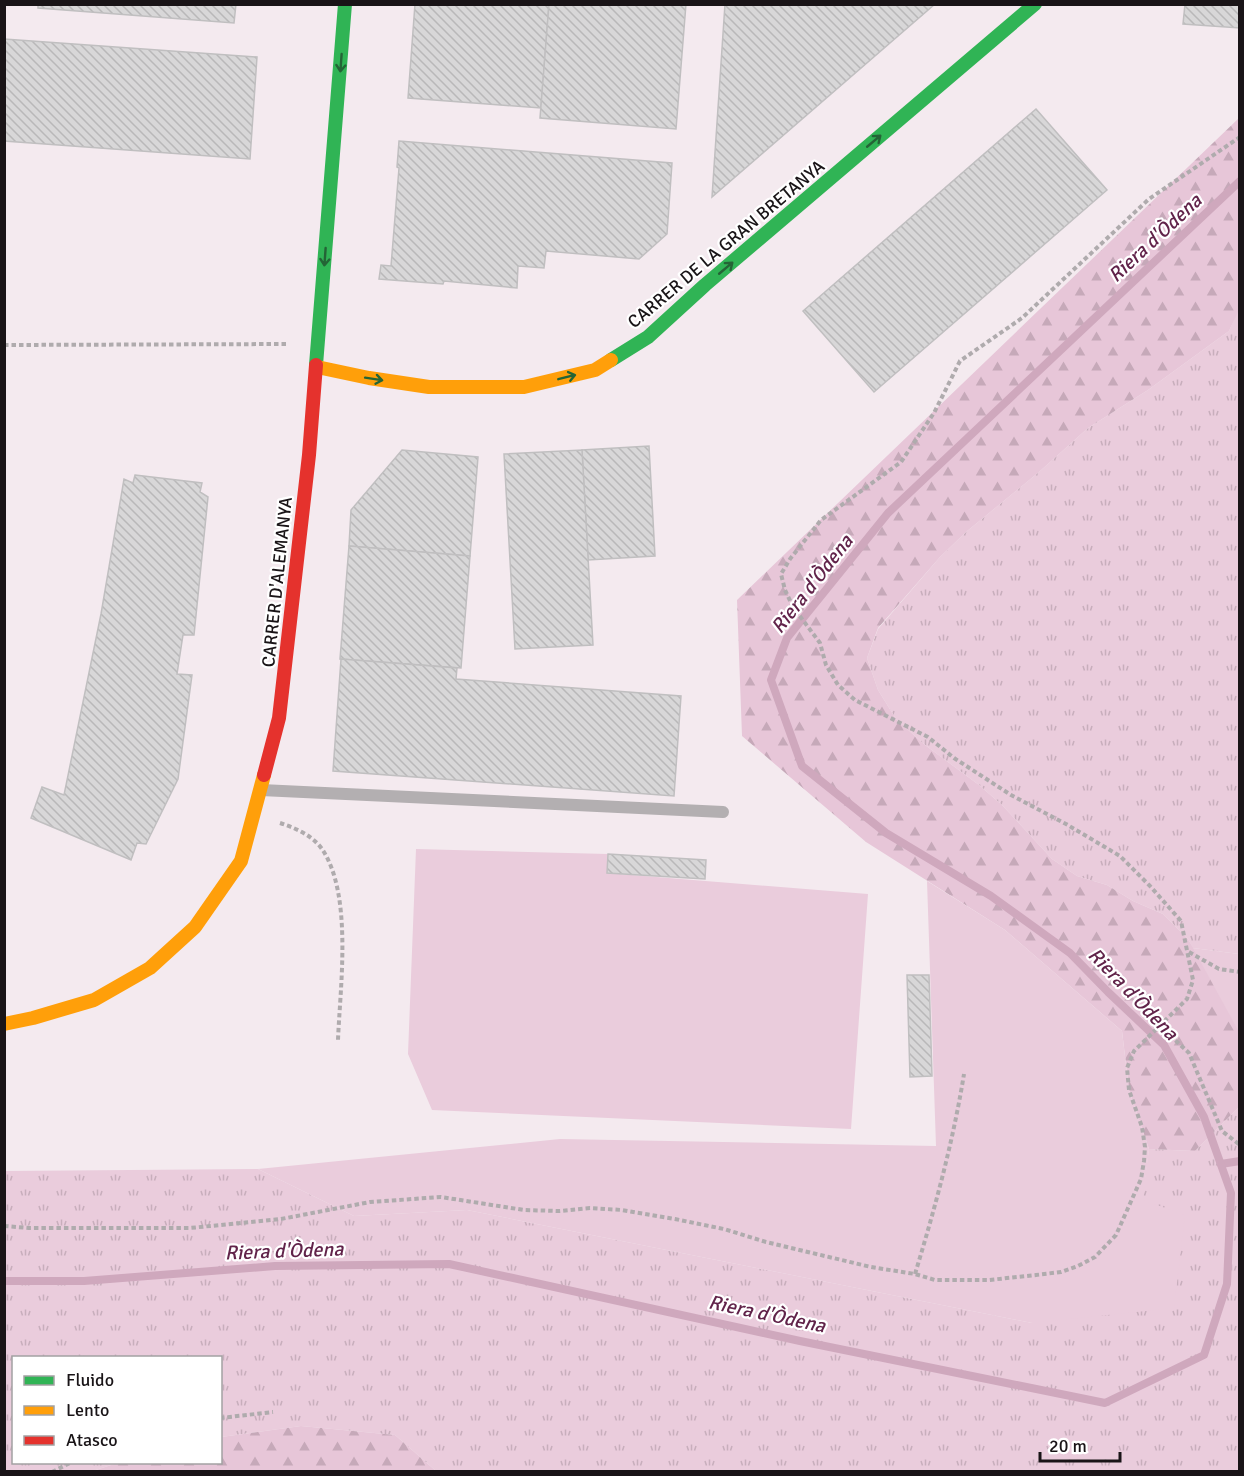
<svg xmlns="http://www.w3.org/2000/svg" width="1244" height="1476" font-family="Signika,sans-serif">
<defs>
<pattern id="grass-tufts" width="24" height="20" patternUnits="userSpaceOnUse" patternTransform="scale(1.5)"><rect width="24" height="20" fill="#eaccdc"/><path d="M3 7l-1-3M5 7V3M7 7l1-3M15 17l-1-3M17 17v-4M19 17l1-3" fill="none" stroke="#c8aebc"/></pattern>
<pattern id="forest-firs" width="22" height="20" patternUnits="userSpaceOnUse" patternTransform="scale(1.5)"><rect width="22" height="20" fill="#e7c6d8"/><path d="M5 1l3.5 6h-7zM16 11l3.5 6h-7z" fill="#c6a9b9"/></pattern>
<pattern id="building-back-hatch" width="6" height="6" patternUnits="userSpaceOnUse" patternTransform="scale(1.5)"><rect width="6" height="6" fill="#d8d7d8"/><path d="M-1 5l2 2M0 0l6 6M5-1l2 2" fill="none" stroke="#b9b8b9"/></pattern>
</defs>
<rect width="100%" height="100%" fill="#f4eaef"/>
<g fill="url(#grass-tufts)">
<polygon points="1239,308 1239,954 1193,948 1188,939 1163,914 1133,901 1107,885 1077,876 1052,859 1002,805 979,785 925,745 896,719 878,690 867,658 878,629 940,557 966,532 1039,472 1088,428 1148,390 1229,331"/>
<polygon points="1239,1107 1239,1471 436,1471 395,1435 301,1426 221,1437 220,1358 14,1358 14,1462 117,1463 93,1471 5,1471 4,1171 258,1169 354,1216 467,1210 1032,1323 1142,1200 1149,1149 1195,1151"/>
</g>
<g fill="url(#forest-firs)">
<polygon points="1239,118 1240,308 1229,331 1148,390 1088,428 1039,472 966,532 940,557 878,628 867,658 878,690 896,719 925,745 979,785 1002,805 1052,859 1077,876 1107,885 1133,901 1163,914 1188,939 1220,993 1240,1032 1239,1107 1195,1151 1149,1149 1129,1090 1122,1031 1005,930 866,842 742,736 737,600"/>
<polygon points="301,1426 395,1435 436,1471 93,1471 117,1463 220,1462 221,1437"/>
</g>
<g fill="#eaccdc">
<polygon points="416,849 608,854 607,873 868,894 851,1129 432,1110 408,1054"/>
<polygon points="927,881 1005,930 1122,1031 1129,1090 1149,1149 1143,1200 1185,1215 1174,1308 1032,1323 467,1210 354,1216 258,1169 560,1139 936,1146"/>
<polygon points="1193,948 1239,954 1239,1032"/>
</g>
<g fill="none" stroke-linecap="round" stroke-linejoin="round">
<g stroke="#cfa8bd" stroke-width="8">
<polyline points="1221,1164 1240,1161"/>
<polyline points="4,1281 84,1281 275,1266 449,1264 800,1341 1105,1403 1204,1355 1227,1284 1231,1193 1204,1117 1164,1045 1108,992 1070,953 991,896 886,833 802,766 771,680 787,638 888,513 1240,181"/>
</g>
</g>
<g fill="url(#building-back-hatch)" stroke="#c0bfc0" stroke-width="1.5">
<polygon points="38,4 236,4 234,23 38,8"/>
<polygon points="415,4 549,4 541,108 408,98"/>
<polygon points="549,4 686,4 676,129 540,118"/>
<polygon points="725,4 935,4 712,197"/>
<polygon points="1185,4 1240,4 1240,28 1183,24"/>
<polygon points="4,39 257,57 250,159 4,141"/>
<polygon points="1036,109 1107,190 874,392 803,311"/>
<polygon points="399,141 672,163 667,234 639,259 546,251 544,268 518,266 517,288 444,281 443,284 379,279 381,265 391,266 399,168 397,167"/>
<polygon points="649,446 655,556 588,560 582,450"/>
<polygon points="402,450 478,457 470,556 349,546 351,510"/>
<polygon points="582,450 593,645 515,649 504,454"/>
<polygon points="135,475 202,483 200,492 208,497 194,635 183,635 177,674 192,675 178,779 146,844 137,843 131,860 31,818 42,787 64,795 101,614 124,479 133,483"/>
<polygon points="349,546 470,556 461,668 340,659"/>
<polygon points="341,659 457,668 456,679 681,696 674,796 333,771"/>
<polygon points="608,854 706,860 705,879 607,873"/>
<polygon points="907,975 929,975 932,1076 910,1077"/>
</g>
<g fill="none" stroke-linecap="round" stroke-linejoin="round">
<g stroke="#afabad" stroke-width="4" stroke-dasharray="4.5 3" stroke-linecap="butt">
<polyline points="4,345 288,344"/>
<path d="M280,823C295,828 312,835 322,849C353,895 340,987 338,1040"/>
<polyline points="1189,952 1219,969 1240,972"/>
<polyline points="1159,1025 1189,1053 1222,1131 1240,1145"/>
<polyline points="4,1226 29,1228 190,1228 281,1219 370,1202 441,1197 524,1210 560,1211 590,1208 622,1210 675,1219 724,1229 766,1242 871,1267 915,1274 935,1280 989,1280 1036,1275 1061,1272 1078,1266 1095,1257 1116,1235 1141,1179 1144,1161 1145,1147 1142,1127 1129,1090 1127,1068 1134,1051 1187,999 1193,980 1181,921 1150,886 1120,856 1066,824 1011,795 954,758 928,737 855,700 838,685 826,665 820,643 793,607 785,590 781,574 790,559 821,520 901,462 934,413 960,361 1022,318 1149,199 1240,137"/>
<path d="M915,1274C935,1208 953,1142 964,1074"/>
<polyline points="220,1418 273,1412"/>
<polyline points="52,1472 72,1462"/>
</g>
<polyline stroke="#b3afb1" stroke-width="12" points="261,790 723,812"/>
<g stroke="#30b455" stroke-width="14">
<polyline points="611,360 648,337 705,285 1035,4"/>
<polyline points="316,365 345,4"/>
</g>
<g stroke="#ff9f0a" stroke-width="14">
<polyline points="317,367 369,378 429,387 524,387 595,370 611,360"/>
<polyline points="4,1024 33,1018 94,1000 150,968 195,927 241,861 264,775"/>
</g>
<polyline stroke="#e5322d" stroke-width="14" points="264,775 279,718 309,455 316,365"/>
</g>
<defs><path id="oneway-shaft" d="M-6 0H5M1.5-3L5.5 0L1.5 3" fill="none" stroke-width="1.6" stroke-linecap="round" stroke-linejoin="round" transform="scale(1.5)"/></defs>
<g stroke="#246436">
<use href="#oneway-shaft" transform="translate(341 63) rotate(94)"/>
<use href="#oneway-shaft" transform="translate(874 141) rotate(-40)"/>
<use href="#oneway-shaft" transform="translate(325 257) rotate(94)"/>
<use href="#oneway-shaft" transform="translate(726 268) rotate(-40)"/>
<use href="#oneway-shaft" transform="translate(567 377) rotate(-14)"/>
<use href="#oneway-shaft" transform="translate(374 379) rotate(9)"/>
</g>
<g text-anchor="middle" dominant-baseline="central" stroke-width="4.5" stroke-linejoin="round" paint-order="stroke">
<g font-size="18" fill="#191417" stroke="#fff">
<text transform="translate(726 244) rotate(-40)">CARRER DE LA GRAN BRETANYA</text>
<text transform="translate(277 582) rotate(-84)">CARRER D'ALEMANYA</text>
</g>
<g font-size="20" font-style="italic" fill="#61234a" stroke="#fff">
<text transform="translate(1155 238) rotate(-43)">Riera d'Òdena</text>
<text transform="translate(812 584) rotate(-52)">Riera d'Òdena</text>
<text transform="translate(1133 994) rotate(46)">Riera d'Òdena</text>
<text transform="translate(284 1251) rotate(-2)">Riera d'Òdena</text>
<text transform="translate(767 1314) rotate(12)">Riera d'Òdena</text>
</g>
</g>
<rect width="1244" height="1476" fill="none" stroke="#191417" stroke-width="12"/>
<rect x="12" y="1356" width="210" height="108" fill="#ffffff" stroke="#a3a1a2" stroke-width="1.5"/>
<rect x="24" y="1376" width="30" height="9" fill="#30b455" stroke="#a3a1a2" stroke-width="1.5"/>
<text x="66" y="1386" font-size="18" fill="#191417">Fluido</text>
<rect x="24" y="1406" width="30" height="9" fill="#ff9f0a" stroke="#a3a1a2" stroke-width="1.5"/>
<text x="66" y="1416" font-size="18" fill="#191417">Lento</text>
<rect x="24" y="1436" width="30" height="9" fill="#e5322d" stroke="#a3a1a2" stroke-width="1.5"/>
<text x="66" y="1446" font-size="18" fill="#191417">Atasco</text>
<path d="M1040 1452v9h80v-9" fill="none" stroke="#191417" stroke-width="3"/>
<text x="1049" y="1452" font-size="18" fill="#191417" stroke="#ffffff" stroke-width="4.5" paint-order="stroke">20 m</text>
</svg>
